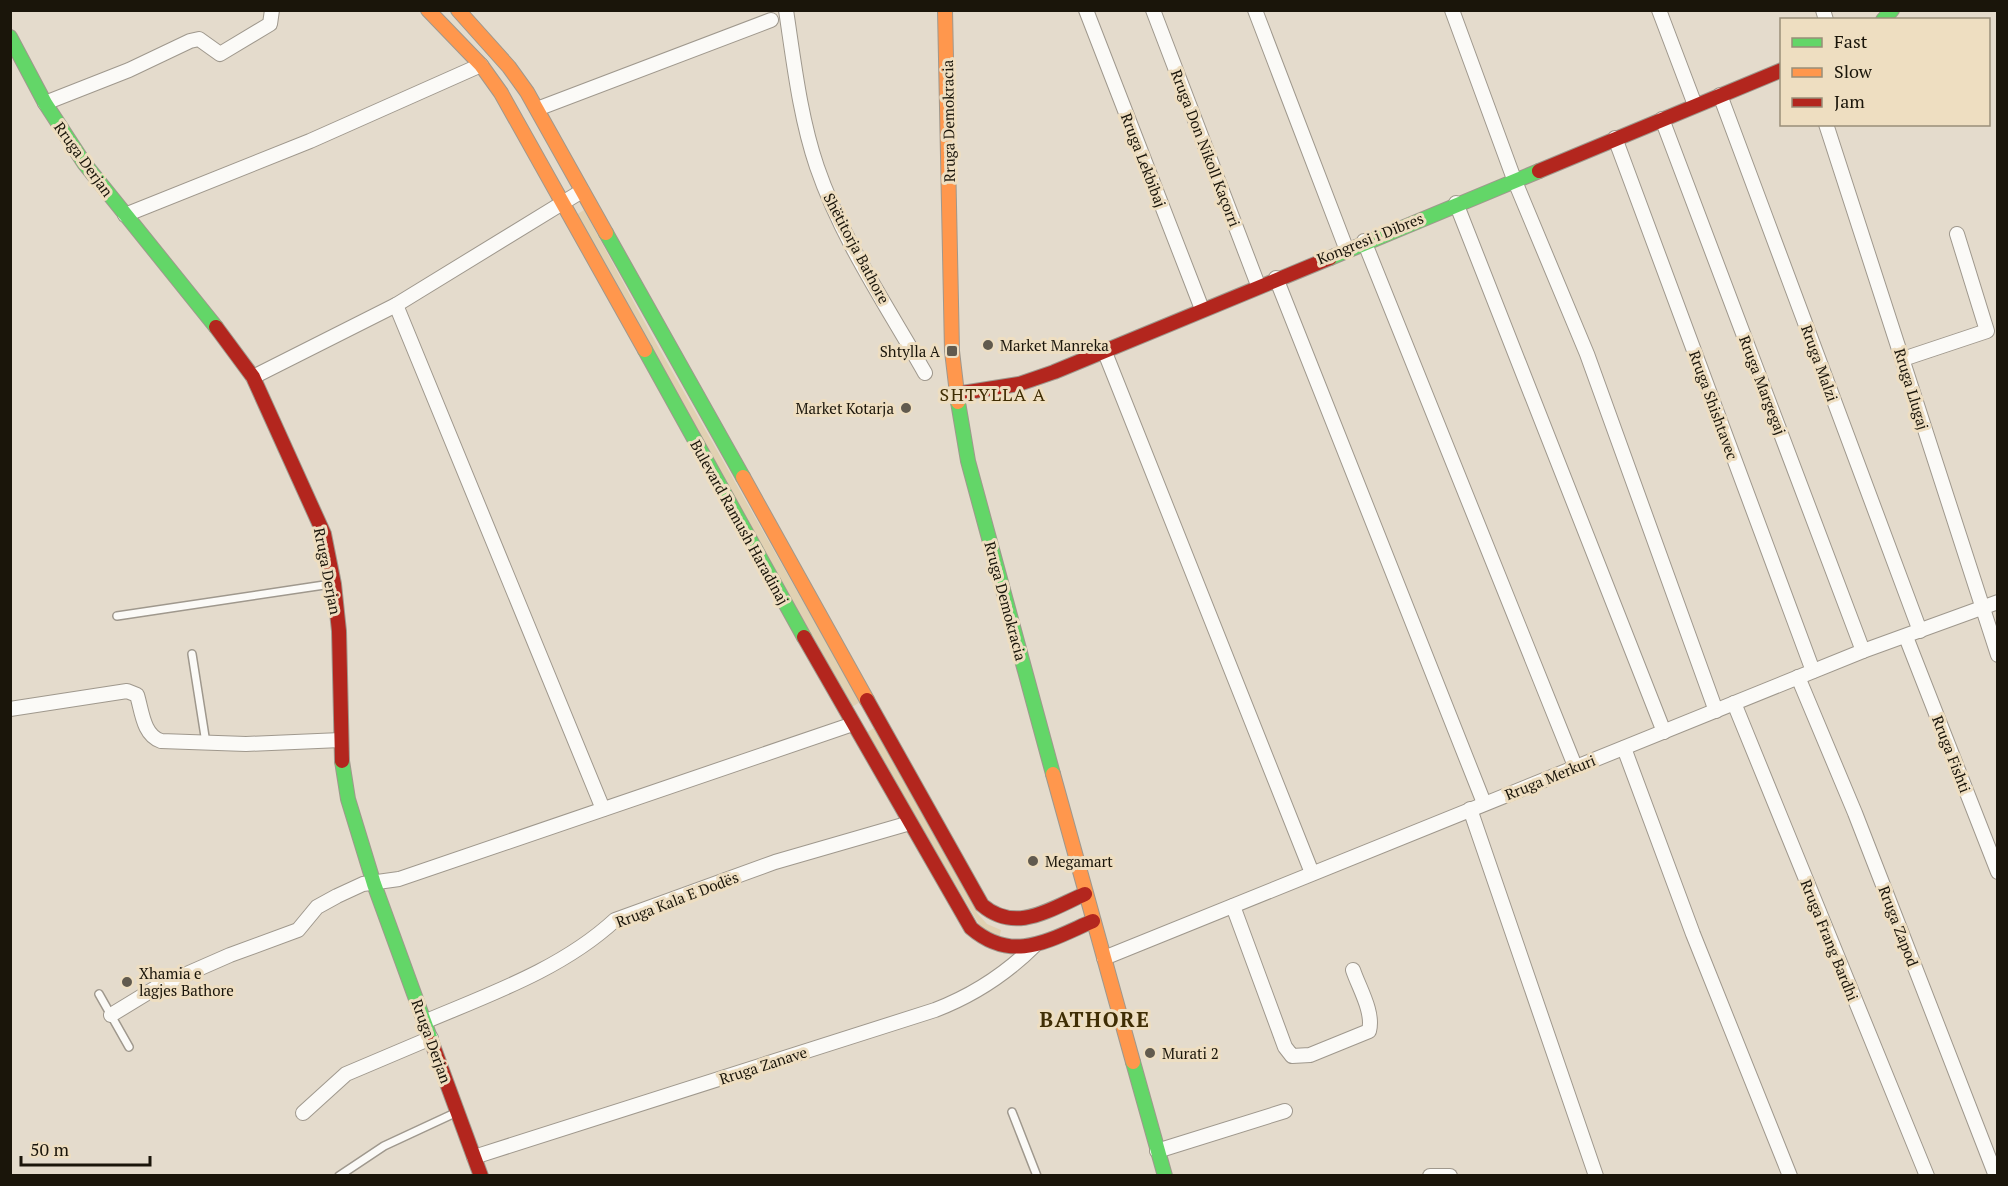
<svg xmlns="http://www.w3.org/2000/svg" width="2008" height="1186" font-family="'PT Serif',serif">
<rect width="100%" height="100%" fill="#e4dbcc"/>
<g fill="#e1d1b2">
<polygon points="584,210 652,336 860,702 852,707 576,215"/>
<polygon points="874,728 978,914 987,924 1001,930 999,939 983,931 866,733"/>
</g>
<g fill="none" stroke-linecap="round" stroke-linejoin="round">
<g stroke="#9f988d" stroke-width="10">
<g id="lane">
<polyline points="117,616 331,584"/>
<polyline points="192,654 206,743"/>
<polyline points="99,994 129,1047"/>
<polyline points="1012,1112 1037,1176"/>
<polyline points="339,1176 384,1146 455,1113"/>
</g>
</g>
<g stroke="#9f988d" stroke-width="16">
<g id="street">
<path d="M786,10C794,63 800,117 817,167C842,240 887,306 925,373"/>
<polyline points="1086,10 1202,309"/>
<polyline points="1153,10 1258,285"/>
<polyline points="1255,10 1346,248"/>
<polyline points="1452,10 1514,179 1587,354 1716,711"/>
<polyline points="1659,10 1695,105"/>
<polyline points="1823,10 1826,20"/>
<polyline points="1720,95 1920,631"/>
<polyline points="45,103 129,70 190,41 199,39 220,54 270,24 272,10"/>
<polyline points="537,109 771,20"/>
<polyline points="1662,119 1863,651"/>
<polyline points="1826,124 1998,655"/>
<polyline points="1615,138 1813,671"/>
<polyline points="1456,203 1664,732"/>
<polyline points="125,215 310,141 481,65"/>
<polyline points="1364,241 1575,766"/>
<polyline points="1276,278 1484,803"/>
<polyline points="396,305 603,809"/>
<polyline points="1104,350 1312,873"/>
<polyline points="1903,359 1987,331 1957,234"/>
<polyline points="253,377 396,305 582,191"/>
<polyline points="1906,637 1998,872"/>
<polyline points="1798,677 1855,813 1996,1176"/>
<polyline points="1734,703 1927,1176"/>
<path d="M10,709L127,691L137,695C142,711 143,735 161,741L246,744L341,740"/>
<polyline points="1624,748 1693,934 1790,1176"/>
<polyline points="1470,809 1596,1176"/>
<path d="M1233,906L1285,1047L1292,1056L1310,1055L1369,1031C1374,1012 1359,988 1353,970"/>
<polyline points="1104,958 1863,651 1998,602"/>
<polyline points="111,1015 157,987 230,955 298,930 317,907 337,896 363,884 399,879 853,724"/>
<path d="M424,1022C490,994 562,969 615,920L775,862L910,823"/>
<polyline points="303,1113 346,1074 431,1038"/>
<polyline points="1157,1151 1285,1111"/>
<path d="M474,1157L935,1010C974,995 1005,975 1035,945"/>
<polyline points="1430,1176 1450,1176"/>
</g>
</g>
<g stroke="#9f988d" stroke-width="16">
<g id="fast">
<polyline points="1883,20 1892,10"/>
<polyline points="10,37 45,103 84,163 216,327"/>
<polyline points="606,233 743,477"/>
<polyline points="1330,258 1539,171"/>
<polyline points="645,350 804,637"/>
<polyline points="958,402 968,461 1053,774"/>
<polyline points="342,761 348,799 374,884 432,1043"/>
<polyline points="1133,1062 1165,1176"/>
</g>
</g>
<g stroke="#9f988d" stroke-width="16">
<g id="slow">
<polyline points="428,10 481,65 501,93 645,350"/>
<polyline points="458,10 509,67 527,92 606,233"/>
<polyline points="945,10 952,351 958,402"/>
<polyline points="743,477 867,700"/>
<polyline points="1053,774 1133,1062"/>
</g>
</g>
<g stroke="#9f988d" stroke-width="16">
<g id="jam">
<polyline points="1539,171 1782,70"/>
<polyline points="216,327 253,377 324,534 334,584 339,631 342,761"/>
<polyline points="956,394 1019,384 1054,372 1330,258"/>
<path d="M804,637L971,928C1013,964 1049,940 1093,921"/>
<path d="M867,700L982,905C1016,934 1050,909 1085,894"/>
<polyline points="432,1043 481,1176"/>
</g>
</g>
<use href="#lane" stroke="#fbfaf7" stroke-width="7"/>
<use href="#street" stroke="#fbfaf7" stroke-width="14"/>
<use href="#fast" stroke="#63d668" stroke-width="14"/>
<use href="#slow" stroke="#ff974d" stroke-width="14"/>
<use href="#jam" stroke="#b3261e" stroke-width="14"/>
</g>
<g fill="#615a4e" stroke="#eedec1" stroke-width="2">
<circle cx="988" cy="345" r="6"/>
<rect x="946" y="345" width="12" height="12" rx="3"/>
<circle cx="906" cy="408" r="6"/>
<circle cx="1033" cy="861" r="6"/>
<circle cx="127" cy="982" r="6"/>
<circle cx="1150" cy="1053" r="6"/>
</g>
<g text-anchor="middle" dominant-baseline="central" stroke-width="6" stroke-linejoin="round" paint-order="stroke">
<g font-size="15" fill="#1a150a" stroke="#eedec1">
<text transform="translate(948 121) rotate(-91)">Rruga Demokracia</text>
<text transform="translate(1206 148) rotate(69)">Rruga Don Nikoll Kaçorri</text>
<text transform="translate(84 159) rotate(54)">Rruga Derjan</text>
<text transform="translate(1144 160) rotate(69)">Rruga Lekbibaj</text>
<text transform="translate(1370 238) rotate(-22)">Kongresi i Dibres</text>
<text transform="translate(857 248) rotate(62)">Shëtitorja Bathore</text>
<text transform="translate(1820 363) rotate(70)">Rruga Malzi</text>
<text transform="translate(1763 385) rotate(69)">Rruga Margegaj</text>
<text transform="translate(1912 389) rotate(73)">Rruga Llugaj</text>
<text transform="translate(1714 405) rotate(70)">Rruga Shishtavec</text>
<text transform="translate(740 522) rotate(61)">Bulevard Ramush Haradinaj</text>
<text transform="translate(328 571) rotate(79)">Rruga Derjan</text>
<text transform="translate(1006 601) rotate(75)">Rruga Demokracia</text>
<text transform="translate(1952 754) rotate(69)">Rruga Fishti</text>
<text transform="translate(1550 777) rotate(-22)">Rruga Merkuri</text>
<text transform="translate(677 899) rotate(-21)">Rruga Kala E Dodës</text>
<text transform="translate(1899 926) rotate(69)">Rruga Zapod</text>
<text transform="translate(1830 940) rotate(68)">Rruga Frang Bardhi</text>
<text transform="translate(432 1041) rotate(70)">Rruga Derjan</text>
<text transform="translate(763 1065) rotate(-18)">Rruga Zanave</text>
</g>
<g font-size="15" fill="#1a150a" stroke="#eedec1" text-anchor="start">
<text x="1000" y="345">Market Manreka</text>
<text x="940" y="351" text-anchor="end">Shtylla A</text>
<text x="894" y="408" text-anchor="end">Market Kotarja</text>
<text x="1045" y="861">Megamart</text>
<text x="139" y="973">Xhamia e<tspan x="139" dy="17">lagjes Bathore</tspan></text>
<text x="1162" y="1053">Murati 2</text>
</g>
<g font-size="18" letter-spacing="1.5" fill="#3f2d04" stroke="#eedec1">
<text x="993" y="394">SHTYLLA A</text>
</g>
<g font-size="21" font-weight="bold" letter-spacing="1.5" fill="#3f2d04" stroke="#eedec1">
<text x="1095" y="1019">BATHORE</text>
</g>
</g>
<rect width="2008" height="1186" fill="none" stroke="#1a150a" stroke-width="24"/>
<rect x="1780" y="18" width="210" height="108" fill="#eedec1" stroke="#998e78" stroke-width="1.5"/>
<rect x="1792" y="38" width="30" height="9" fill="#63d668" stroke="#998e78" stroke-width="1.5"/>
<text x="1834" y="48" font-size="18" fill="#1a150a">Fast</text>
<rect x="1792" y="68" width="30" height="9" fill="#ff974d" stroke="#998e78" stroke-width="1.5"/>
<text x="1834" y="78" font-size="18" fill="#1a150a">Slow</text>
<rect x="1792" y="98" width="30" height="9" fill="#b3261e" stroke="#998e78" stroke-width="1.5"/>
<text x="1834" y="108" font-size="18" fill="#1a150a">Jam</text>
<path d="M21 1156v9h129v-9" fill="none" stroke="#1a150a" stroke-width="3"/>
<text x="30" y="1156" font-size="18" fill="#1a150a" stroke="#eedec1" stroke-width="4.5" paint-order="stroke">50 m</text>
</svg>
